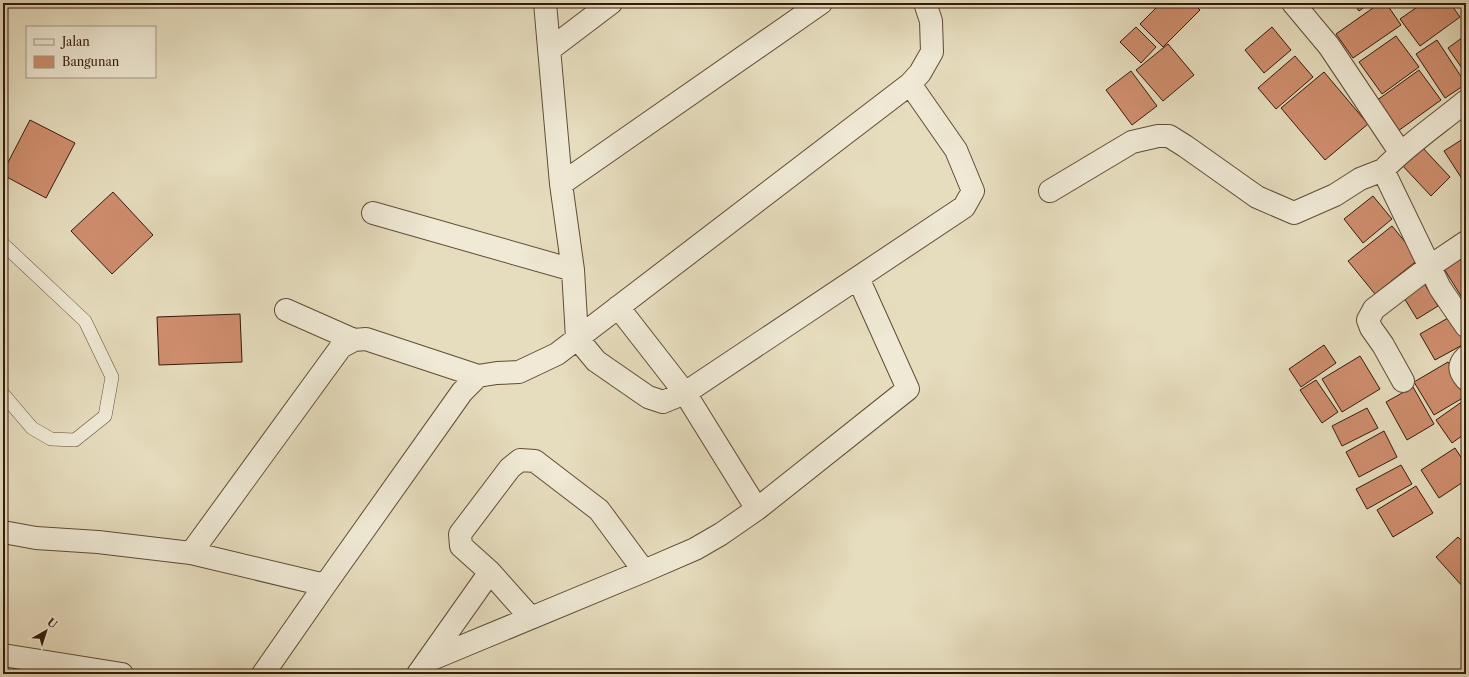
<svg xmlns="http://www.w3.org/2000/svg" width="1469" height="677" viewBox="0 0 1469 677" font-family="'Libre Caslon Text',serif">
<style>
.building{fill:#cf8e6e;stroke:#341b09}
.lines{fill:none;stroke-linecap:round;stroke-linejoin:round}
.service-casing{stroke:#604c36;stroke-width:14}
.minor-casing{stroke:#604c36;stroke-width:24}
.service{stroke:#efe9d5;stroke-width:13}
.minor{stroke:#efe9d5;stroke-width:22}
</style>
<rect width="100%" height="100%" fill="#e6ddbe"/>
<filter id="stains"><feTurbulence type="fractalNoise" baseFrequency=".005" numOctaves="4"/><feColorMatrix values="0 0 0 0 .2 0 0 0 0 .09 0 0 0 0 .02 0 0 0 .5 -.17"/></filter>
<radialGradient id="worn" r=".72"><stop offset=".6" stop-color="#630" stop-opacity="0"/><stop offset="1" stop-color="#630" stop-opacity=".3"/></radialGradient>
<!-- building -->
<path class="building" d="M 1161,3 L 1193,3 L 1200,10 L 1163,47 L 1140,24 Z
M 1353,3 L 1370,3 L 1359,11 Z
M 1380,3 L 1386,3 L 1401,25 L 1353,58 L 1336,34 Z
M 1423,3 L 1450,3 L 1460,17 L 1420,46 L 1400,19 Z
M 1136,27 L 1156,47 L 1141,63 L 1120,42 Z
M 1272,27 L 1291,50 L 1264,73 L 1245,50 Z
M 1466,35 L 1466,74 L 1448,48 Z
M 1396,36 L 1419,67 L 1382,94 L 1359,62 Z
M 1437,40 L 1466,84 L 1445,98 L 1416,54 Z
M 1168,44 L 1194,75 L 1163,101 L 1136,70 Z
M 1295,56 L 1313,77 L 1276,109 L 1258,88 Z
M 1419,70 L 1441,100 L 1398,131 L 1376,101 Z
M 1131,71 L 1157,106 L 1132,125 L 1106,90 Z
M 1324,72 L 1368,124 L 1325,160 L 1281,108 Z
M 30,120 L 75,143 L 46,198 L 3,175 L 3,172 Z
M 1466,137 L 1466,185 L 1444,151 Z
M 1421,146 L 1450,177 L 1431,196 L 1401,164 Z
M 113,192 L 153,235 L 112,274 L 71,231 Z
M 1373,196 L 1392,219 L 1363,243 L 1344,219 Z
M 1392,226 L 1419,259 L 1375,294 L 1348,261 Z
M 1466,249 L 1466,304 L 1441,264 Z
M 1422,280 L 1438,306 L 1417,319 L 1401,293 Z
M 240,314 L 242,362 L 159,365 L 157,317 Z
M 1455,314 L 1466,334 L 1466,343 L 1435,360 L 1420,334 Z
M 1324,345 L 1336,363 L 1301,387 L 1289,369 Z
M 1360,356 L 1380,389 L 1342,412 L 1322,379 Z
M 1448,362 L 1466,392 L 1466,396 L 1434,415 L 1414,382 Z
M 1316,380 L 1338,412 L 1322,423 L 1300,390 Z
M 1413,387 L 1434,424 L 1407,440 L 1386,402 Z
M 1466,399 L 1466,433 L 1452,443 L 1436,420 Z
M 1367,408 L 1378,428 L 1342,446 L 1332,426 Z
M 1384,431 L 1397,457 L 1359,477 L 1346,452 Z
M 1455,448 L 1466,465 L 1466,480 L 1439,498 L 1421,470 Z
M 1401,465 L 1412,484 L 1367,509 L 1356,489 Z
M 1416,486 L 1433,513 L 1393,537 L 1377,510 Z
M 1458,537 L 1466,545 L 1466,586 L 1464,588 L 1436,557 Z"/>
<g class="lines">
<!-- service casing -->
<g class="service-casing">
<path id="service" d="M 3,244 L 85,321 L 112,377 L 105,416 L 75,440 L 51,439 L 32,428 L 3,394"/>
</g>
<!-- minor casing -->
<g class="minor-casing">
<path id="minor" d="M 545,3 L 561,184 L 573,270 L 577,338 L 596,361 L 648,397 L 663,402 L 685,393 L 964,207 L 973,191 L 956,150 L 910,84
M 1293,3 L 1329,46 L 1400,152
M 549,50 L 611,3
M 1466,101 C 1438,124 1408,144 1383,170 L 1440,288 L 1466,326
M 561,184 L 821,3
M 1050,191 L 1132,142 L 1158,136 L 1169,136 L 1185,146 L 1257,197 L 1294,213 L 1335,195 L 1360,179 L 1383,170
M 373,213 L 573,270
M 286,310 L 354,340
M 1466,357 C 1458,365 1459,371 1466,379
M 1403,381 L 1383,345 L 1371,328 L 1368,320 L 1374,309 L 1429,267 L 1466,242
M 757,509 L 908,389 L 858,278
M 3,532 L 36,538 L 98,542 L 191,553 L 325,585
M 191,553 L 341,347 L 354,340 L 366,339 L 478,376
M 490,572 L 531,618
M 3,655 L 122,674
M 427,661 L 644,571 L 695,549 L 721,534 L 757,509 L 685,393 L 618,307
M 263,674 L 325,585 L 462,392 L 478,376 L 497,373 L 519,372 L 557,354 L 910,84 L 920,73 L 932,52 L 931,21 L 925,3
M 418,674 L 490,572 L 461,546 L 460,534 L 510,468 L 520,460 L 535,461 L 599,510 L 644,571"/>
</g>
<!-- service -->
<use href="#service" class="service"/>
<!-- minor -->
<use href="#minor" class="minor"/>
</g>
<!-- margin -->
<rect width="1469" height="677" fill="none" stroke="#e6ddbe" stroke-width="16"/>
<rect x="4" y="4" width="1461" height="669" fill="none" stroke="#341b09" stroke-width="2"/>
<rect x="8" y="8" width="1453" height="661" fill="none" stroke="#341b09"/>
<!-- legend -->
<rect x="26" y="26" width="130" height="52" fill="#efe9d5" stroke="#a49783"/>
<rect x="34" y="39" width="20" height="6" fill="#efe9d5" stroke="#a49783"/>
<text x="62" y="46" font-size="12" fill="#341b09">Jalan</text>
<rect x="34" y="56" width="20" height="12" fill="#cf8e6e" stroke="#a49783"/>
<text x="62" y="66" font-size="12" fill="#341b09">Bangunan</text>
<!-- north arrow -->
<g transform="translate(46 631) rotate(39)" stroke="#efe9d5" stroke-width="3" paint-order="stroke">
<path d="M0-3L7 15L0 10L-7 15Z" fill="#341b09"/>
<text y="-6" font-size="11" font-weight="bold" text-anchor="middle" fill="#341b09">U</text>
</g>
<rect width="100%" height="100%" filter="url(#stains)"/>
<rect width="100%" height="100%" fill="url(#worn)"/>
</svg>
